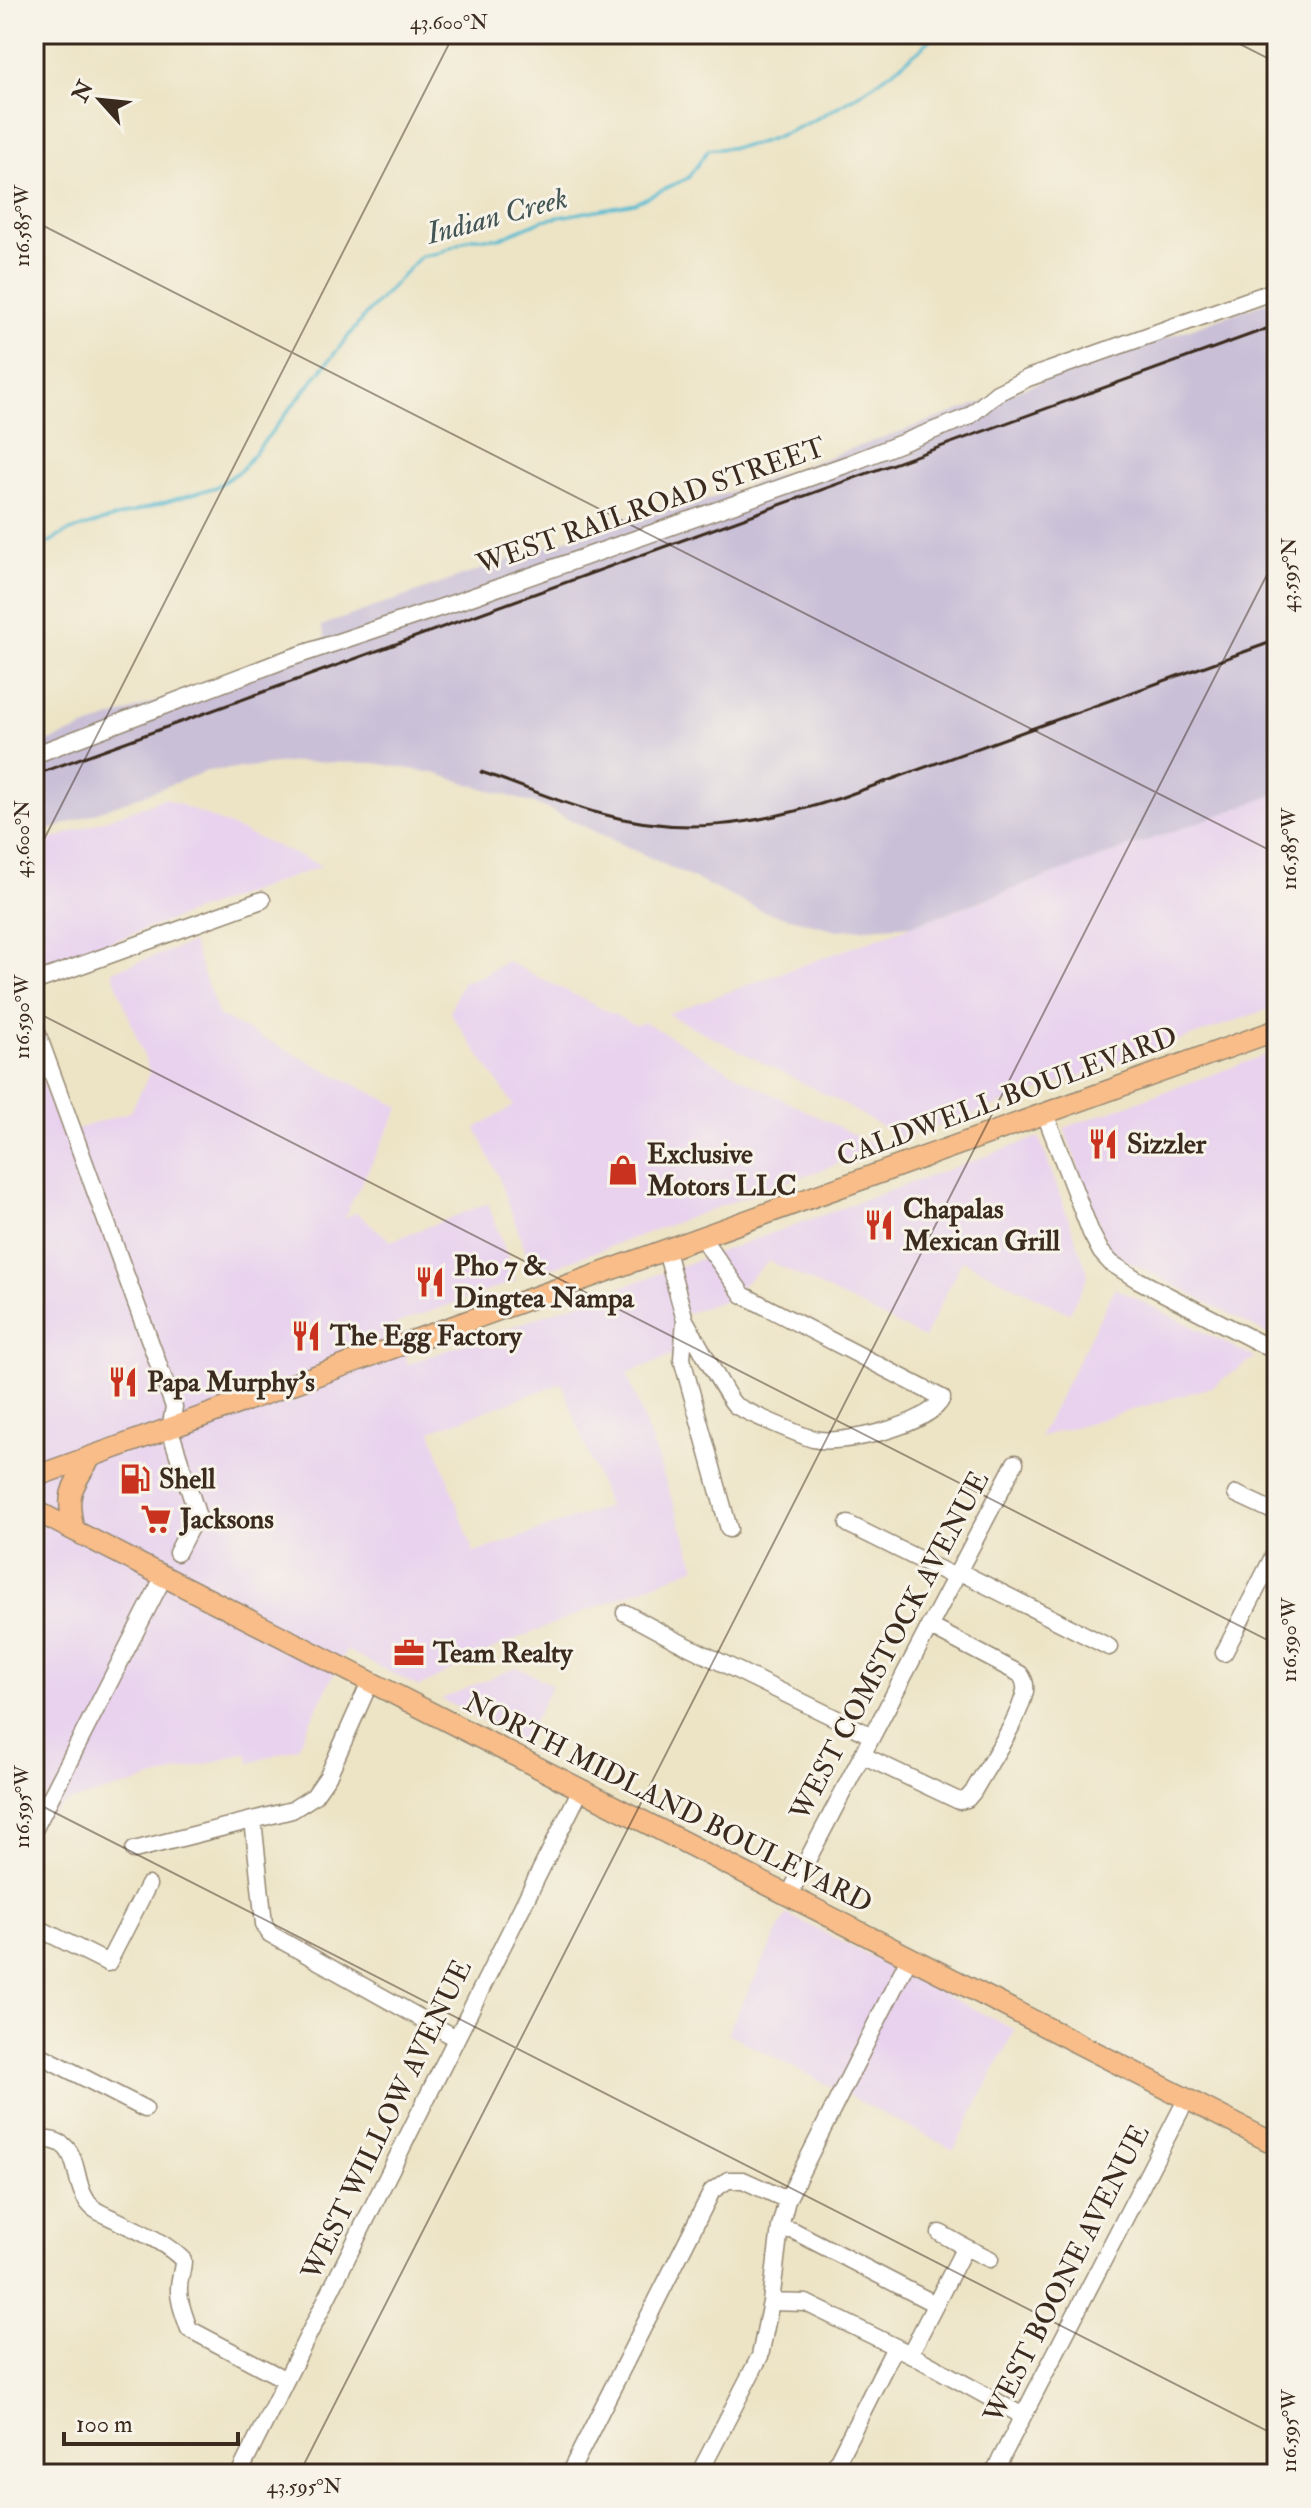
<svg xmlns="http://www.w3.org/2000/svg" width="1311" height="2508" viewBox="0 0 1311 2508" font-family="'IM FELL Double Pica',serif">
<style>
.built{fill:#e8d2ee;fill-rule:evenodd}
.industrial{fill:#c9bfd7}
.lines{fill:none;stroke-linecap:round;stroke-linejoin:round}
.stream{stroke:#53bad1;stroke-width:3}
.minor-casing{stroke:#948772;stroke-width:19}
.major-casing{stroke:#948772;stroke-width:23}
.minor{stroke:#fff;stroke-width:16}
.major{stroke:#f8bd89;stroke-width:20}
.rail{stroke:#3b2a1e;stroke-width:3}
.ticks{fill:none;stroke:#3b2a1e;stroke-width:2;stroke-opacity:0.45}
.labels{text-anchor:middle;dominant-baseline:central;stroke-width:6;stroke-linejoin:round;paint-order:stroke}
.street-label{font-size:28px;fill:#3b2a1e;stroke:#f7f3e8}
.poi-label{font-size:28px;font-weight:bold;fill:#3b2a1e;stroke:#f7f3e8;text-anchor:start}
.water-label{font-size:30px;font-style:italic;fill:#425554;stroke:#f7f3e8}
.neatline{fill:none;stroke:#3b2a1e;stroke-width:3}
.ticks-label{font-size:20px;text-anchor:middle;fill:#3b2a1e}
</style>
<rect width="100%" height="100%" fill="#f7f3e8"/>
<filter id="ink" filterUnits="userSpaceOnUse"><feTurbulence type="fractalNoise" baseFrequency=".0125" numOctaves="2"/><feDisplacementMap in="SourceGraphic" scale="16" xChannelSelector="R" yChannelSelector="G"/><feConvolveMatrix kernelMatrix="1 2 1 2 8 2 1 2 1" color-interpolation-filters="sRGB"/></filter>
<filter id="wash" filterUnits="userSpaceOnUse"><feTurbulence type="fractalNoise" baseFrequency=".006" numOctaves="4" result="noise"/><feDisplacementMap in="SourceGraphic" scale="32" xChannelSelector="R" yChannelSelector="G"/><feGaussianBlur stdDeviation="1.8" result="paint"/><feColorMatrix in="noise" values="0 0 0 0 0 0 0 0 0 0 0 0 0 0 0 0 0 1.4 0 .05"/><feComposite in="paint" operator="in"/></filter>
<g filter="url(#wash)">
<rect width="100%" height="100%" fill="#ede4c6"/>
<!-- built -->
<path class="built" d="M 1277,794 L 1277,1006 L 903,1139 L 836,1100 L 667,1014 Z
M 165,798 L 322,866 L 34,969 L 34,846 Z
M 192,943 L 219,1016 L 400,1107 L 343,1219 L 356,1212 L 391,1241 L 488,1203 L 516,1281 L 395,1324 L 408,1364 L 1039,1137 L 1088,1273 L 1087,1278 L 1069,1313 L 962,1260 L 924,1338 L 769,1261 L 726,1300 L 673,1318 L 684,1351 L 627,1373 L 696,1567 L 504,1644 L 419,1687 L 346,1650 L 297,1748 L 250,1763 L 247,1753 L 65,1803 L 34,1826 L 34,1058 L 62,1134 L 130,1112 L 150,1073 L 112,971 ZM 562,1383 L 608,1507 L 474,1553 L 431,1431 Z
M 506,961 L 635,1025 L 645,1022 L 754,1085 L 881,1148 L 534,1274 L 499,1178 L 476,1128 L 514,1106 L 450,1012 L 462,982 L 483,975 Z
M 1277,1051 L 1277,1339 L 1109,1251 L 1064,1128 Z
M 1115,1288 L 1255,1358 L 1211,1387 L 1039,1437 Z
M 517,1667 L 552,1685 L 523,1742 L 441,1699 Z
M 787,1914 L 1015,2030 L 954,2150 L 727,2033 Z"/>
<!-- industrial -->
<path class="industrial" d="M 1277,298 L 1277,794 L 913,925 L 837,930 L 762,911 L 541,806 L 434,773 L 375,763 L 297,762 L 207,771 L 34,836 L 34,747 L 325,638 L 321,626 L 666,504 L 687,507 Z"/>
<g class="lines">
<!-- stream -->
<path class="stream" d="M 34,551 L 67,532 L 216,487 L 241,470 L 367,313 L 421,256 L 439,253 L 471,238 L 500,238 L 543,220 L 635,203 L 688,178 L 708,150 C 724,148 742,148 758,143 C 819,124 890,78 937,34"/>
</g>
</g>
<g filter="url(#ink)">
<g class="lines">
<!-- minor casing -->
<g class="minor-casing">
<path id="minor" d="M 34,755 L 287,659 L 457,602 L 848,464 L 968,417 L 997,393 L 1028,378 L 1277,290
M 34,982 L 262,900
M 34,1024 L 174,1407 L 170,1430 L 197,1514 L 177,1553
M 1045,1114 L 1091,1233 L 1101,1252 L 1111,1263 L 1138,1280 L 1277,1352
M 666,1251 L 685,1320 L 682,1359 L 729,1529
M 685,1320 C 692,1332 729,1401 735,1405 C 746,1412 800,1435 813,1439 C 841,1446 931,1425 942,1398 L 743,1295 L 702,1238
M 1236,1494 L 1277,1513
M 848,1524 L 955,1577
M 958,1571 L 1109,1647
M 625,1613 L 675,1640 L 872,1736
M 1224,1653 L 1277,1549
M 862,1755 L 959,1801 L 967,1799 L 973,1792 C 989,1763 1018,1723 1025,1691 C 1026,1684 1024,1679 1020,1674 L 929,1626
M 253,1820 L 264,1924 L 270,1934 L 456,2038
M 34,1830 L 164,1576
M 134,1850 L 292,1810 L 314,1796 L 328,1776 L 370,1682
M 789,1895 L 1015,1463
M 34,1926 L 108,1963 L 148,1885
M 34,2052 L 145,2109
M 34,2140 C 88,2134 67,2183 92,2207 C 97,2212 107,2216 114,2219 C 138,2231 164,2241 183,2260 C 183,2271 179,2278 179,2288 C 178,2301 185,2317 189,2329 L 286,2380
M 780,2227 L 794,2231 L 935,2304
M 940,2233 L 965,2247
M 771,2302 L 806,2303 L 910,2354 L 1023,2416
M 910,2354 L 965,2247 L 990,2259
M 239,2474 L 581,1789
M 569,2474 L 712,2191 L 728,2180 L 743,2180 L 787,2200
M 699,2474 L 760,2356 L 771,2302 L 780,2227 L 787,2200 L 909,1958
M 831,2474 L 895,2347
M 993,2474 L 1187,2098"/>
</g>
<!-- major casing -->
<g class="major-casing">
<path id="major" d="M 34,1477 L 1277,1030
M 34,1510 L 1277,2145
M 74,1530 C 65,1494 72,1487 91,1457"/>
</g>
<!-- minor -->
<use href="#minor" class="minor"/>
<!-- major -->
<use href="#major" class="major"/>
<!-- rail -->
<path class="rail" d="M 481,772 C 520,785 558,802 598,813 C 683,837 757,825 840,798 L 1277,640
M 34,775 L 1277,325"/>
</g>
</g>
<!-- ticks -->
<path class="ticks" d="M 1220,34 L 1277,63M 34,221 L 1277,854M 34,859 L 454,34M 34,1011 L 1277,1645M 34,1802 L 1277,2436M 299,2474 L 1277,555"/>
<!-- icons -->
<defs>
<g id="restaurant-bare" transform="scale(2.4)"><path d="M-5-6h1v4h1v-4h1v4h1v-4h1v5L-1.5 .5V6h-2V.5L-5-1ZM5-6V6H3V1.5H1.5Q1.5-4 5-6Z" fill="#c8321e" stroke="#f7f3e8" stroke-width="2.5" paint-order="stroke"/></g>
<g id="shop-bare" transform="scale(2.4)"><path d="M-5-2.5h2.3a2.7 3.5 0 0 1 5.4 0H5L5.5 6h-11ZM-1.5-2.5h3a1.5 2.3 0 0 0-3 0Z" fill="#c8321e" stroke="#f7f3e8" stroke-width="2.5" paint-order="stroke"/></g>
<g id="fuel-bare" transform="scale(2.4)"><path d="M-5.5-6h7V0h2V4h1.3V-2.5L3-4.5l.8-.8L6-3V5H2.5V1h-1V6h-7ZM-4.2-4.7v3.2H.2V-4.7Z" fill="#c8321e" stroke="#f7f3e8" stroke-width="2.5" paint-order="stroke"/></g>
<g id="supermarket-bare" transform="scale(2.4)"><path d="M-6-5.5h2.5l.6 2H6L4.5 2H-2.5L-4.4-4H-6ZM-1.5 3.2a1.3 1.3 0 1 0 .1 0ZM3 3.2a1.3 1.3 0 1 0 .1 0Z" fill="#c8321e" stroke="#f7f3e8" stroke-width="2.5" paint-order="stroke"/></g>
<g id="office-bare" transform="scale(2.4)"><path d="M-6-3h4V-5.5h4V-3h4V5H-6ZM-1-4.5V-3h2v-1.5ZM-6 0V1H6V0Z" fill="#c8321e" stroke="#f7f3e8" stroke-width="2.5" paint-order="stroke"/></g>
</defs>
<g fill-rule="evenodd">
<use href="#restaurant-bare" x="1103" y="1144"/>
<use href="#shop-bare" x="623" y="1170"/>
<use href="#restaurant-bare" x="879" y="1225"/>
<use href="#restaurant-bare" x="430" y="1282"/>
<use href="#restaurant-bare" x="306" y="1336"/>
<use href="#restaurant-bare" x="123" y="1382"/>
<use href="#fuel-bare" x="135" y="1479"/>
<use href="#supermarket-bare" x="156" y="1519"/>
<use href="#office-bare" x="409" y="1653"/>
</g>
<g class="labels">
<!-- street labels -->
<g class="street-label">
<text transform="translate(651 506) rotate(-19)">WEST RAILROAD STREET</text>
<text transform="translate(1007 1097) rotate(-20)">CALDWELL BOULEVARD</text>
<text transform="translate(890 1646) rotate(-62)">WEST COMSTOCK AVENUE</text>
<text transform="translate(668 1803) rotate(27)">NORTH MIDLAND BOULEVARD</text>
<text transform="translate(387 2120) rotate(-64)">WEST WILLOW AVENUE</text>
<text transform="translate(1067 2274) rotate(-63)">WEST BOONE AVENUE</text>
</g>
<!-- poi labels -->
<g class="poi-label">
<text x="1127" y="1144">Sizzler</text>
<text x="647" y="1154">Exclusive<tspan x="647" dy="32">Motors LLC</tspan></text>
<text x="903" y="1209">Chapalas<tspan x="903" dy="32">Mexican Grill</tspan></text>
<text x="454" y="1266">Pho 7 &amp;<tspan x="454" dy="32">Dingtea Nampa</tspan></text>
<text x="330" y="1336">The Egg Factory</text>
<text x="147" y="1382">Papa Murphy's</text>
<text x="159" y="1479">Shell</text>
<text x="180" y="1519">Jacksons</text>
<text x="433" y="1653">Team Realty</text>
</g>
<!-- water labels -->
<g class="water-label">
<text transform="translate(497 216) rotate(-15)">Indian Creek</text>
</g>
</g>
<!-- margin -->
<rect width="1311" height="2508" fill="none" stroke="#f7f3e8" stroke-width="88"/>
<!-- north arrow -->
<g transform="translate(100 100) rotate(297)" stroke="#f7f3e8" stroke-width="6" paint-order="stroke">
<path d="M0-6L14 30L0 20L-14 30Z" fill="#3b2a1e"/>
<text y="-12" font-size="22" font-weight="bold" text-anchor="middle" fill="#3b2a1e">N</text>
</g>
<!-- scale -->
<path d="M64 2432v12h174v-12" fill="none" stroke="#3b2a1e" stroke-width="4"/>
<text x="76" y="2432" font-size="24" fill="#3b2a1e" stroke="#f7f3e8" stroke-width="6" paint-order="stroke">100 m</text>
<rect x="44" y="44" width="1223" height="2420" class="neatline"/>
<g class="ticks-label">
<text x="449" y="29">43.600°N</text>
<text transform="translate(22 226) rotate(-90)" y="7">116.585°W</text>
<text transform="translate(1289 575) rotate(-90)" y="7">43.595°N</text>
<text transform="translate(22 839) rotate(-90)" y="7">43.600°N</text>
<text transform="translate(1289 849) rotate(-90)" y="7">116.585°W</text>
<text transform="translate(22 1017) rotate(-90)" y="7">116.590°W</text>
<text transform="translate(1289 1640) rotate(-90)" y="7">116.590°W</text>
<text transform="translate(22 1807) rotate(-90)" y="7">116.595°W</text>
<text transform="translate(1289 2431) rotate(-90)" y="7">116.595°W</text>
<text x="304" y="2493">43.595°N</text>
</g>
</svg>
